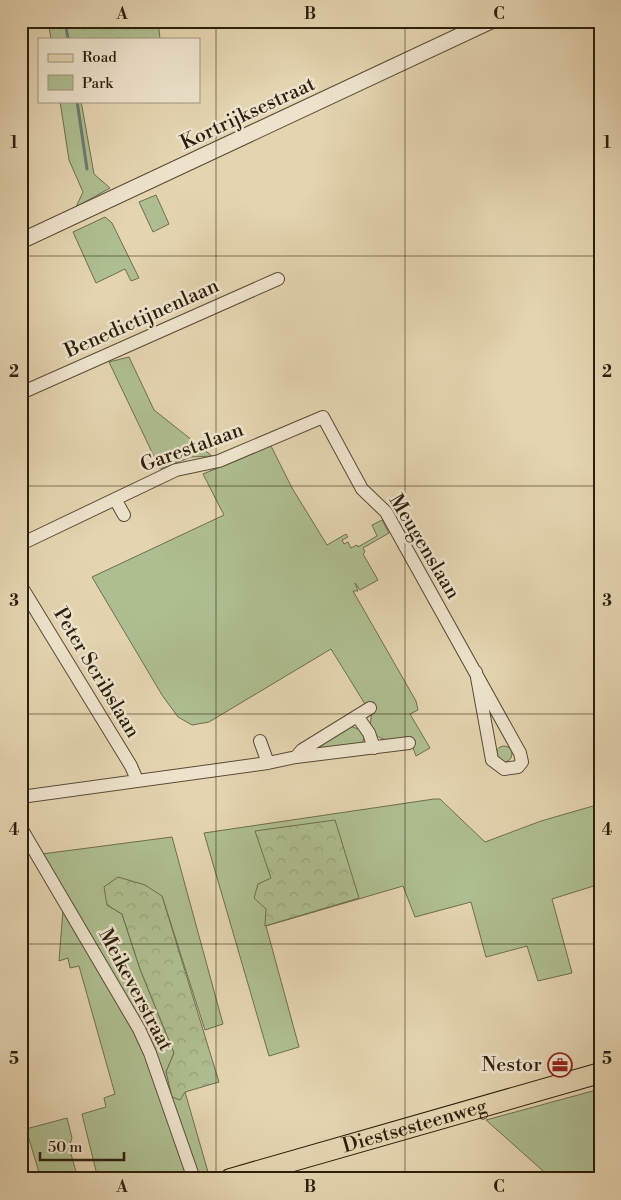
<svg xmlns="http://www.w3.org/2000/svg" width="621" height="1200" viewBox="0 0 621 1200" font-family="'Libre Bodoni',serif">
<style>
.green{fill:#aebe90;stroke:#6e6e4e}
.forest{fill:url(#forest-crowns);stroke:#6e6e4e}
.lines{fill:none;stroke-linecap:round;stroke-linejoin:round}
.stream{stroke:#6d7a71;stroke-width:3}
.minor-casing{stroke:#5b4c35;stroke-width:14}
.tertiary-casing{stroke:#5b4c35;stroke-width:17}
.primary-casing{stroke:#2d1f0c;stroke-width:22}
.minor{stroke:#ede3cc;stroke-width:12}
.tertiary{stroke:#ede3cc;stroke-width:15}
.primary{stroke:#e4d4b0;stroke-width:20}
.grid{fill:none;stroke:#2d1f0c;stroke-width:1;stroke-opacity:0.55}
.labels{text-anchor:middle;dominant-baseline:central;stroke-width:5;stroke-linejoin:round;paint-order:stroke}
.street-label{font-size:20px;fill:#2d1f0c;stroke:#ede3cc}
.poi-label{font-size:20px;fill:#2d1f0c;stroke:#ede3cc;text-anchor:end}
.neatline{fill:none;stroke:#2d1f0c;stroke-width:2}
.grid-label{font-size:16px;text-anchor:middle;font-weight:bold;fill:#2d1f0c}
</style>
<defs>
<pattern id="forest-crowns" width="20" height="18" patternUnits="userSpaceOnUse" patternTransform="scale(1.25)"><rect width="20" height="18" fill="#aebe90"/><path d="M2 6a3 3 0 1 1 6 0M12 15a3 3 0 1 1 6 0" fill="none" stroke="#96a37b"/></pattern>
</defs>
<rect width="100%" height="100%" fill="#e4d4b0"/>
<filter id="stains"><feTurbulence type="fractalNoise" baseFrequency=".004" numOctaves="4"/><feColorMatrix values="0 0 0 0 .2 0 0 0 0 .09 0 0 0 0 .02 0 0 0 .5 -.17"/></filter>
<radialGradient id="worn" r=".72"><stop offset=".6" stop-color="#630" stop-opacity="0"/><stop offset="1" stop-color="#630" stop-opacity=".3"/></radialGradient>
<!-- green -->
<path class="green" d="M 60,101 L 81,101 L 94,174 L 110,188 L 76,207 L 83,192 L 69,160 Z
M 156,195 L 169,224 L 153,232 L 139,202 Z
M 105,217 L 112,223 L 139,278 L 131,281 L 125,269 L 96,283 L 73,232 Z
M 129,357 L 154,410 L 212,456 L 191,457 L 160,469 L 109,362 Z
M 271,446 L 292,488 L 327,545 L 346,534 L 348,537 L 342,540 L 344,544 L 348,542 L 351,548 L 357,545 L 358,547 L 377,536 L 372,525 L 382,520 L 389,533 L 363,548 L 365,552 L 363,554 L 378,580 L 360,590 L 355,583 L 358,591 L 353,591 L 416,701 L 418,710 L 410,714 L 430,748 L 416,756 L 409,737 C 391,739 382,745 370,728 L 372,709 L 365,704 L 331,649 L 209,722 L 192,725 L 178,717 L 162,695 L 92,577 L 224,515 L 203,474 Z
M 350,726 L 361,730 L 364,737 L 362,745 L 310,749 Z
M496 754a8 8 0 1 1 16 0a8 8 0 1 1-16 0Z
M 434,799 L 440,799 L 485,842 L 541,821 L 600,804 L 600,884 L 552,899 L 572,973 L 538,981 L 527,946 L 486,957 L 471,902 L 415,917 L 403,886 L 266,926 L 299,1047 L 269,1056 L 204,833 Z
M 172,837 L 223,1024 L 205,1030 L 162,896 L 107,905 L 122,914 L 140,969 L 174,1053 L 166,1072 L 185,1092 L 208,1172 L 180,1179 L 98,1179 L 82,1114 L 106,1107 L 104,1098 L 115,1094 L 79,966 L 70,968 L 68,958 L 59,961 L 63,910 L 42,854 Z
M 600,1089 L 600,1179 L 552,1179 L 486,1120 Z
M 67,1118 L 72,1138 L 69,1147 L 78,1179 L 41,1179 L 26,1129 Z"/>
<!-- forest -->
<path class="forest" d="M 48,21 L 158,21 L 160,39 L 51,39 Z
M 335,820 L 359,898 L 265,926 L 266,909 L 254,898 L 258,884 L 271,878 L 255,831 Z
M 118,877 L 145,885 L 162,896 L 219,1082 L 185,1092 L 180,1100 L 172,1097 L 166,1072 L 174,1053 L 140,969 L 122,914 L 107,905 L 104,887 Z"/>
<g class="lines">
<!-- stream -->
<path class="stream" d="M 65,21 L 68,39
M 77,101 L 87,169"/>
<!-- minor casing -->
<g class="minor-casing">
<path id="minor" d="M 21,393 L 278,279
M 115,499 L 124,515
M 21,544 L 176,470 L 219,461 L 323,417 L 362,489 L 386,512 L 520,753 L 522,762 L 518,767 L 504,769 L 492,760 L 476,672
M 21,586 L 131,766 L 137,780
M 370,708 L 302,750 L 296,757 L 409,743
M 357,716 L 369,733 L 374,748
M 260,741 L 268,763
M 21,797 L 268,763 L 296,757
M 21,828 L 139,1029 L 150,1053 L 194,1179"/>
</g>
<!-- tertiary casing -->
<g class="tertiary-casing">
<path id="tertiary" d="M 21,241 L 491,21"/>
</g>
<!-- primary casing -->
<g class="primary-casing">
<g id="primary">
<path id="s1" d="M 230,1179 L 600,1073"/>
</g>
</g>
<!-- minor -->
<use href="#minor" class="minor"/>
<!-- tertiary -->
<use href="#tertiary" class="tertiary"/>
<!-- primary -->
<use href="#primary" class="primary"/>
</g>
<!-- grid -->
<path class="grid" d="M 216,21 L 216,1179M 405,21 L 405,1179M 21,256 L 600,256M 21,486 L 600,486M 21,714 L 600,714M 21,944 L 600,944"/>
<!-- icons -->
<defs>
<g id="office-ring" transform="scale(1.25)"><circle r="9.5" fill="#ede3cc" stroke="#8f2418" stroke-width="1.5"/><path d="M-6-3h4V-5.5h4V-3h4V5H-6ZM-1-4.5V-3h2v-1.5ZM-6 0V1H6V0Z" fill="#8f2418"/></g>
</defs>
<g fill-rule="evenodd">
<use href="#office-ring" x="560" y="1065"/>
</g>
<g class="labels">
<!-- street labels -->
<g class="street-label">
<text transform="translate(248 114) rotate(-25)">Kortrijksestraat</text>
<text transform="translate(142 319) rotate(-24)">Benedictijnenlaan</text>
<text transform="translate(192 448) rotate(-20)">Garestalaan</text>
<text transform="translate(424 547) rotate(59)">Meugenslaan</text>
<text transform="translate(96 673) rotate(59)">Peter Scribslaan</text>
<text transform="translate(135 990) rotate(62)">Meikeverstraat</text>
<text stroke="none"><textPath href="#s1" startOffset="192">Diestsesteenweg</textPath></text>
</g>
<!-- poi labels -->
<g class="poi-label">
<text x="542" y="1065">Nestor</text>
</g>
</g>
<!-- margin -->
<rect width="621" height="1200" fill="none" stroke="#e4d4b0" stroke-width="55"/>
<!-- legend -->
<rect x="38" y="38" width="162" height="65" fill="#ede3cc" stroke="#a0957f"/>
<rect x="48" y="54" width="25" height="8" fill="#e4d4b0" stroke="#a0957f"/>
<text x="82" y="62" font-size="15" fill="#2d1f0c">Road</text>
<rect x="48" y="75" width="25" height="15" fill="#aebe90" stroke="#a0957f"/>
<text x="82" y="88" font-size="15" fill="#2d1f0c">Park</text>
<!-- scale -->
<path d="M40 1152v8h84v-8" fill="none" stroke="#2d1f0c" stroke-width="2.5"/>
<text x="48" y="1152" font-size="15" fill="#2d1f0c" stroke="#ede3cc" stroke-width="4" paint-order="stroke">50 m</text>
<rect x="28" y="28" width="566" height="1144" class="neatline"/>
<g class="grid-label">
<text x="122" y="19">A</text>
<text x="310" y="19">B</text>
<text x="499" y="19">C</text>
<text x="14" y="148">1</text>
<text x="607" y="148">1</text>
<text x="14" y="377">2</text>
<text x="607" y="377">2</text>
<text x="14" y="606">3</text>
<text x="607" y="606">3</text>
<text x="14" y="835">4</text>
<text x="607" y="835">4</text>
<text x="14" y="1064">5</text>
<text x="607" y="1064">5</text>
<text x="122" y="1192">A</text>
<text x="310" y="1192">B</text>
<text x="499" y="1192">C</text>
</g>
<rect width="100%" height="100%" filter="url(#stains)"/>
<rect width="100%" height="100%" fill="url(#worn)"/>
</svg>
